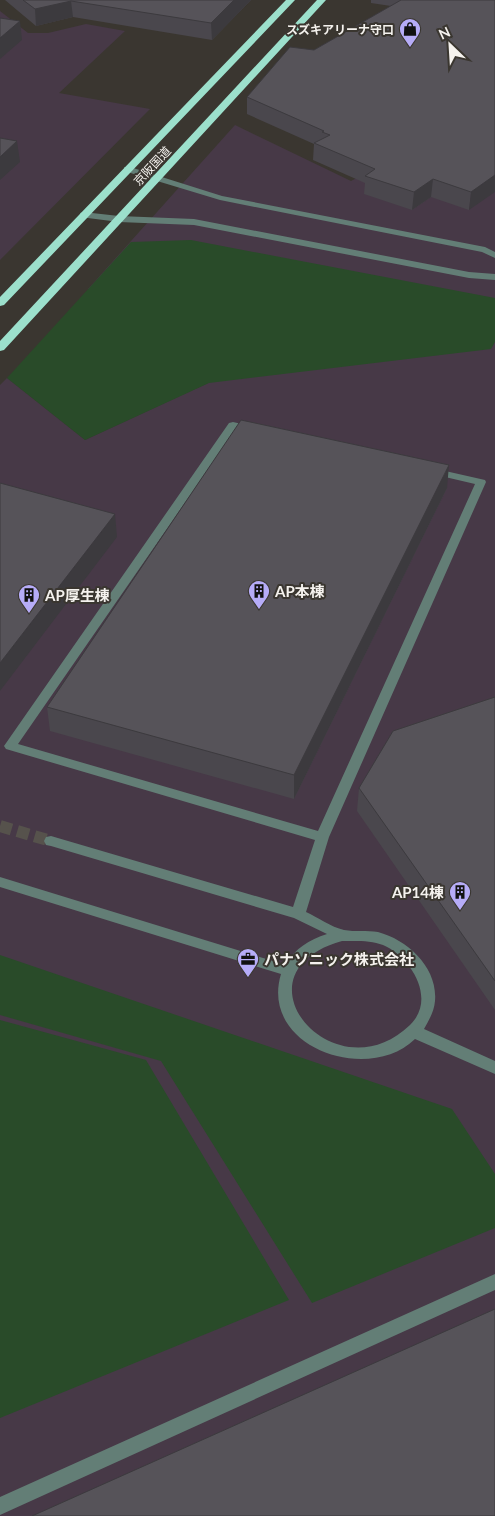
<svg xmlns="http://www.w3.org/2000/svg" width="495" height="1516" viewBox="0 0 495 1516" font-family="Lato,'Noto Sans JP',sans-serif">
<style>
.commercial{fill:#473947}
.green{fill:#294b29}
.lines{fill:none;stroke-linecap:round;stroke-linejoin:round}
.minor-tunnel{stroke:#56524c;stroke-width:12;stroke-dasharray:12 6;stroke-linecap:butt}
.minor{fill:#637e76;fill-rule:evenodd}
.highway{fill:#9ce0cc;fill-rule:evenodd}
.wall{fill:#4a474d}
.shaded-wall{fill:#3c3a3e}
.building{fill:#565359;stroke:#3c3a3e}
.labels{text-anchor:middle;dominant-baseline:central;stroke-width:4;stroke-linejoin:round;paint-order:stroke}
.far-poi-label{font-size:12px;font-weight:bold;fill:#f5f2ee;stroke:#3a3630;text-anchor:end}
.far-street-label{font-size:12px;fill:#f5f2ee;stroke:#3a3630}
.poi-label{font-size:15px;font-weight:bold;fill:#f5f2ee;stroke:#3a3630;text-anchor:start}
</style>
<rect width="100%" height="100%" fill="#3a3630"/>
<!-- commercial -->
<path class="commercial" d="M 0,11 L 28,33 L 48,33 L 86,24 L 125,31 L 59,93 L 150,109 L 0,260 Z
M 495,105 L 495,1516 L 0,1516 L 0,385 L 7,378 L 85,440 L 208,383 L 88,289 L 235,125 L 351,181 Z"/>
<!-- green -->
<path class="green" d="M 191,240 L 495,298 L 495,342 L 491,349 L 209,383 L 85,440 L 7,378 L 131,242 Z
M 0,955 L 452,1109 L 495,1174 L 495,1228 L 312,1303 L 161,1061 L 0,1015 Z
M 0,1020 L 146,1060 L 289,1300 L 0,1418 Z"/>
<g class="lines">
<!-- minor-tunnel -->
<path class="minor-tunnel" d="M 0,826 L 51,841"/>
<!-- minor -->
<path class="minor" d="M 124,167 L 130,167 L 222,196 L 485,247 L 495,252 L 495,258 L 482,252 L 220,200 L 124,171 Z
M 83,212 L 119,216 L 194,219 L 469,272 L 495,274 L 495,280 L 469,278 L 194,225 L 119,222 L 80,217 L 80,213 Z
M 233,422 L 255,427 L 256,429 L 251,432 L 236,429 L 18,744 L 318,831 L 475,484 L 428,473 L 427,471 L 432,468 L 485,480 L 486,482 L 329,837 L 306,912 C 317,917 331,927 344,930 C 355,932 367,930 378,932 C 408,940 438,968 435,1001 C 434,1012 429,1020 424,1029 L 495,1061 L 495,1074 L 415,1039 C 368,1085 259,1047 281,974 L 0,887 L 0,877 L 286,965 C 295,948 309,940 327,934 L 294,918 L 51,846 L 46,845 L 44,841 L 46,837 L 51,836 L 293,907 L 315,840 L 6,749 L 4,746 L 229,423 ZM 342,941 C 355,941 371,940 383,945 C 411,957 437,999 410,1025 C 334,1098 228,973 342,941 Z
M 495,1274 L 495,1290 L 0,1515 L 0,1497 Z"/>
<!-- highway -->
<path class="highway" d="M 286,0 L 295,0 L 4,305 L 0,306 L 0,297 Z
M 317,0 L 326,0 L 4,350 L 0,351 L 0,341 Z"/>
</g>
<!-- wall -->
<path class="wall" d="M 5,0 L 251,0 L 212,40 L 73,17 L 36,26 Z
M 371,0 L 495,0 L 469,210 L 431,197 L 412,210 L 364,194 L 365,183 L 313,160 L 314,144 L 247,114 L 247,97 L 314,50 L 391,6 L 371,3 Z
M 447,488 L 294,799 L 50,731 L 47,707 Z
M 495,697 L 495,1010 L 357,811 L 359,788 Z"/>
<!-- shaded-wall -->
<path class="shaded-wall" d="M 234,0 L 251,0 L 212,40 L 211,23 Z
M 71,1 L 73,17 L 36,26 L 35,9 Z
M 20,21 L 22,40 L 0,59 L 0,38 Z
M 17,141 L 20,162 L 0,180 L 0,157 Z
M 495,175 L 495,192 L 469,210 L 471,192 Z
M 433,179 L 431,197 L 412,210 L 414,192 Z
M 449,465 L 447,488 L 294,799 L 294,775 Z
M 115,514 L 117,537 L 0,691 L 0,663 Z"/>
<!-- building -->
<path class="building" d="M 23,0 L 234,0 L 211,23 L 71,1 L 35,9 Z
M 401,0 L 495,0 L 495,175 L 471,192 L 433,179 L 414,192 L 365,176 L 375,169 L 314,143 L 330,135 L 322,132 L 324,131 L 247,97 L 290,47 L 314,50 Z
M 0,18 L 20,21 L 0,38 Z
M 0,138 L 17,141 L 0,157 Z
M 241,420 L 449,465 L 294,775 L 47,707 Z
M 0,483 L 115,514 L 0,663 Z
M 495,697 L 495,981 L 359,788 L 393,731 Z
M 495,1309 L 495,1516 L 32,1516 Z"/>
<!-- icons -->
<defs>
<g id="shop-pin" transform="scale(1.125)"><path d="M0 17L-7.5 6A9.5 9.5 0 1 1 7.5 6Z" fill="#b6acf8" stroke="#3a3630"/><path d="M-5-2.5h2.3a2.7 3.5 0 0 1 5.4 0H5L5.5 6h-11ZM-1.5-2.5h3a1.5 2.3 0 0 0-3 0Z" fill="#111"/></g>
<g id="building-pin" transform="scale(1.125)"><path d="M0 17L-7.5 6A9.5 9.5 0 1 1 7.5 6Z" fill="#b6acf8" stroke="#3a3630"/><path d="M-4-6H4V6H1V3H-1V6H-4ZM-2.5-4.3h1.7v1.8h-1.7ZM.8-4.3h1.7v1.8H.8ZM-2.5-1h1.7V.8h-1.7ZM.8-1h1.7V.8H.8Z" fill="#111"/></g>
<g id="office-pin" transform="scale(1.125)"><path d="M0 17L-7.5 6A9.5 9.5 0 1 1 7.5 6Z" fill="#b6acf8" stroke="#3a3630"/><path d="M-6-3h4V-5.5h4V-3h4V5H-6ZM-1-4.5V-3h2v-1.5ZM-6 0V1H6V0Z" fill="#111"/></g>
</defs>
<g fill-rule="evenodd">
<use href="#shop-pin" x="410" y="29"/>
<use href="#building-pin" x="259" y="591"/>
<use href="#building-pin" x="29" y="595"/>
<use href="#building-pin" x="460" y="892"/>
<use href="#office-pin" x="248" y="959"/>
</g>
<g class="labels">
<!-- far-poi labels -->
<g class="far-poi-label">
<text x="394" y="29">スズキアリーナ守口</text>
</g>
<!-- far-street labels -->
<g class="far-street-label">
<text transform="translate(152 166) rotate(-47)">京阪国道</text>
</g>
<!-- poi labels -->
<g class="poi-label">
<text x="275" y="591">AP本棟</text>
<text x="45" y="595">AP厚生棟</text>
<text x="444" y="892" text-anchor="end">AP14棟</text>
<text x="264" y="959">パナソニック株式会社</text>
</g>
</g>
<!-- north arrow -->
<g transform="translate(450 45) rotate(335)" stroke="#3a3630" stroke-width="4" paint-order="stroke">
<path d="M0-4L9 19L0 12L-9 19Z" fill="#f5f2ee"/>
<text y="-8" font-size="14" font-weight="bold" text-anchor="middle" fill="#f5f2ee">N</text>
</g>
</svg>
